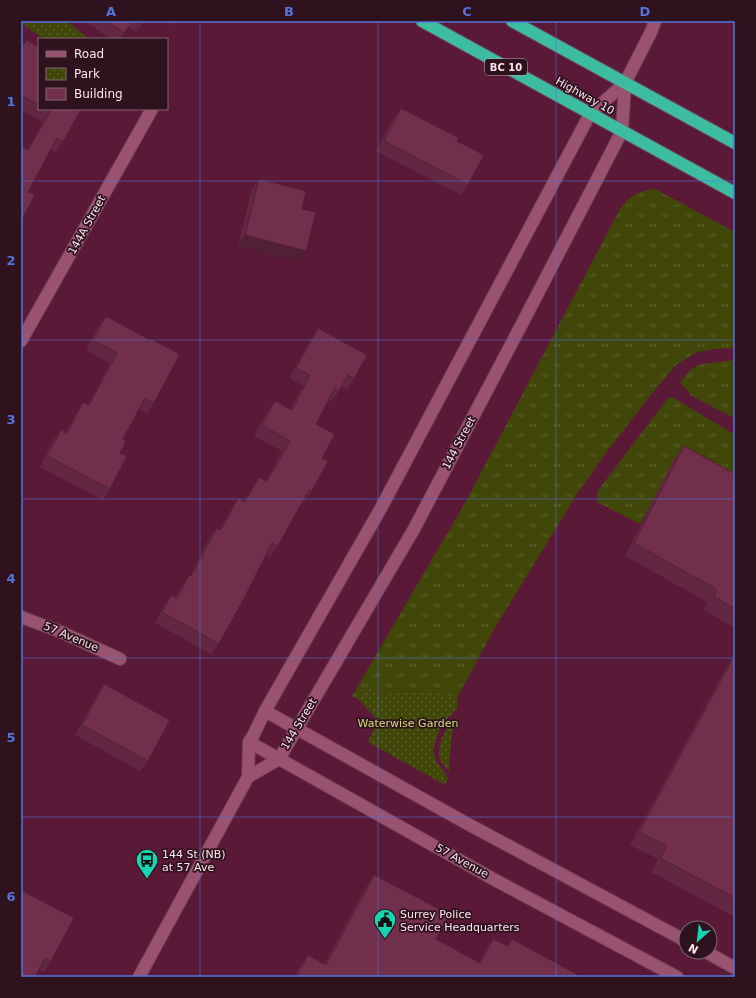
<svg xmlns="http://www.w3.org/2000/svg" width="756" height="998" viewBox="0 0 756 998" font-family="'DejaVu Sans',sans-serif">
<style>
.grass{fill:url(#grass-tufts)}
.park{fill:url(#park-dots)}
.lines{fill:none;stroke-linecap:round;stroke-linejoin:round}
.street-casing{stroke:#6e3c55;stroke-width:14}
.secondary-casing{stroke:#6e3c55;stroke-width:14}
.highway-casing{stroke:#6e3c55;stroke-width:14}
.street{stroke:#99536f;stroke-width:12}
.secondary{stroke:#99536f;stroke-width:12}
.highway{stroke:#3cbca0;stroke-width:12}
.wall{fill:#622841}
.shaded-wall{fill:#502135}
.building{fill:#722f4c;stroke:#502135}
.grid{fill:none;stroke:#5574de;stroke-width:1;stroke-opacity:0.55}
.labels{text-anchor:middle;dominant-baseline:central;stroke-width:3.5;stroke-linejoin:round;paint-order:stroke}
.shield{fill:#2e121e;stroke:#c0a6b0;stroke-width:1}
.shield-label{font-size:10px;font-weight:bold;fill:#fee5ee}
.street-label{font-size:11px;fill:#fee5ee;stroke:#2e121e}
.park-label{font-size:11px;fill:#d2df75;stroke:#2e121e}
.poi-label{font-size:11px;fill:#fee5ee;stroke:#2e121e;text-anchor:start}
.neatline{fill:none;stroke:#5574de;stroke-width:1.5}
.grid-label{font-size:13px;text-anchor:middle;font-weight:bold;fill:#5574de}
</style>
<defs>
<pattern id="grass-tufts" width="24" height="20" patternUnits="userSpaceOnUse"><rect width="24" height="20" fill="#414709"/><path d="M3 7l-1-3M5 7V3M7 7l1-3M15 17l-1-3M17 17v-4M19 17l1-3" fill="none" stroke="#5e612d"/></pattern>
<pattern id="park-dots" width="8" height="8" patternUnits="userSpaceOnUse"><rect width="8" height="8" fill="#414709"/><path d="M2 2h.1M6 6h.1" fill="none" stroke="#5e612d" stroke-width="1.8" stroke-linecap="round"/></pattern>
</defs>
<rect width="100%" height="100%" fill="#5a1937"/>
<!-- grass -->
<path class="grass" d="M 655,189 L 735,232 L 735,348 L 713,349 L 695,353 L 676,365 L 653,392 L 605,454 L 577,494 L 493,631 L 457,698 L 438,693 L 409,691 L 380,694 L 365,686 L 358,699 L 352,696 L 465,503 L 620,209 C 630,195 639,191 655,189 Z
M 735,360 L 735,418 L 732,417 L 690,395 L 689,392 L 680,383 L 691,369 L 702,364 Z
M 672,397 L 732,433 L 735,433 L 735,492 L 675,459 L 640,524 L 597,502 L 597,494 L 599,489 L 668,398 Z"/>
<!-- park -->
<path class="park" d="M 21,21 L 66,21 L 89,39 L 44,39 L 21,23 Z
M 365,686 L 380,694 L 409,691 L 438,693 L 457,698 L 457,708 L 447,719 L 438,733 L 433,751 L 436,761 L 448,778 L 445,785 L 368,742 L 376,725 L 374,716 L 358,699 Z
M 455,718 L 451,740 L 449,771 C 446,768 443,764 441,761 C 434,749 446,727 455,718 Z"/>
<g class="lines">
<!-- street casing -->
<g class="street-casing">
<path id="street" d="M 625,83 L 651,32 L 655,21
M 21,341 L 152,109
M 21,617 L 61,632 L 120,659
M 265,711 L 466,823 L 686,941
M 249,742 L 495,880 L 677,977
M 706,952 L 735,968"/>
</g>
<!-- secondary casing -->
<g class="secondary-casing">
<path id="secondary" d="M 248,777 L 279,759 L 414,529 L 525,318 L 622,131 L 625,83
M 139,977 L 248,777 L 249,742 L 253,736 L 265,711 L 381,508 L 590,114 L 625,83"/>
</g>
<!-- highway casing -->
<g class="highway-casing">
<path id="highway" d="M 422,21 L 735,193
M 512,21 L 735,143"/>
</g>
<!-- street -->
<use href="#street" class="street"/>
<!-- secondary -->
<use href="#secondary" class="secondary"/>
<!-- highway -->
<use href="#highway" class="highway"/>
</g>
<!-- wall -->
<path class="wall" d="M 85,21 L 144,21 L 136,32 L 129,27 L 120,39 L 111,39 Z
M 168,21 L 177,21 L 174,25 Z
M 26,40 L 39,47 L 39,109 L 81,109 L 63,142 L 56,152 L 51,149 L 28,192 L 27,150 L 43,122 L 21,110 L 21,48 Z
M 401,108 L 457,141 L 468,185 L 461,195 L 376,151 L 393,119 Z
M 259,179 L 302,209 L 298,262 L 238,246 L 252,189 Z
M 106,316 L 154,403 L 147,413 L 139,409 L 123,439 L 110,489 L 103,500 L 40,467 L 53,440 L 61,430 L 66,432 L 76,413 L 83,402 L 88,405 L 110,363 L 86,350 L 98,327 Z
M 318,328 L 354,379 L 347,389 L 342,387 L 332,401 L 329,399 L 316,424 L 322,458 L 312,491 L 304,502 L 302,501 L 278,546 L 270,557 L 266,555 L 219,644 L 211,654 L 155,623 L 164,605 L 171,595 L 175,597 L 189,575 L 190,576 L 209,538 L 217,528 L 220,530 L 231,509 L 238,498 L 244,501 L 252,488 L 259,477 L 266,481 L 282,451 L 254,436 L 268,411 L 275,401 L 290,409 L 303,386 L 289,378 L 311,339 Z
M 684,446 L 735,474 L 735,628 L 704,610 L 707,602 L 625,556 L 674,459 Z
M 735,651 L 735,917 L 651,872 L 658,859 L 630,845 Z
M 104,684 L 148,761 L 140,771 L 75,735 L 97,695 Z
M 374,875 L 436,939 L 479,962 L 484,952 L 493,939 L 507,946 L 512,939 L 582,977 L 294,977 L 299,968 L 308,955 L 324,964 L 365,888 Z
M 21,890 L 51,961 L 44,972 L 39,969 Z"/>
<!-- shaded-wall -->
<path class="shaded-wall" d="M 245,235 L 306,251 L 298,262 L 238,246 Z"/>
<!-- building -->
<path class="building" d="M 107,21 L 133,21 L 124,33 Z
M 26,40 L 39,47 L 39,105 L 21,95 L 21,50 Z
M 401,108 L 459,138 L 457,141 L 484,155 L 468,185 L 384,141 Z
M 46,109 L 81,109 L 63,142 L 57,138 L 28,192 L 35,195 L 21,221 L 21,146 L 28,150 L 50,111 Z
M 259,179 L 306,191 L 302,209 L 316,212 L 306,251 L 245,235 Z
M 106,316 L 150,340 L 151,339 L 180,354 L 154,403 L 145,398 L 123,439 L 126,441 L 120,453 L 127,456 L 110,489 L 47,456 L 61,430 L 67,433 L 83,402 L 89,405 L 117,353 L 93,340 Z
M 318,328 L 367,355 L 354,379 L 348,375 L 339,391 L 335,388 L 316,424 L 335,434 L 322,458 L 328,461 L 312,491 L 309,490 L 278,546 L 272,543 L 241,604 L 219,644 L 162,612 L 171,595 L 177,598 L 189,575 L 191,576 L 217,528 L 221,530 L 238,498 L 245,502 L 259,477 L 267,481 L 290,441 L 262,425 L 275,401 L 292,410 L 310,375 L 296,368 Z
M 684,446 L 735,474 L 735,609 L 714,597 L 716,589 L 634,543 Z
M 735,654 L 735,898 L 660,858 L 667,846 L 639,832 Z
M 104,684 L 170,720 L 148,761 L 82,725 Z
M 374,875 L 449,914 L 436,939 L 480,963 L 493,939 L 508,946 L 512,939 L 582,977 L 300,977 L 297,975 L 308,955 L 326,965 Z
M 21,890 L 74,918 L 51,961 L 45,958 L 35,977 L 21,977 Z"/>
<!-- grid -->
<path class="grid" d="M 200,21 L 200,977M 378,21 L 378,977M 556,21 L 556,977M 21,181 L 735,181M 21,340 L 735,340M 21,499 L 735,499M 21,658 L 735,658M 21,817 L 735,817"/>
<!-- icons -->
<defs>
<g id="bus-pin" transform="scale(1.15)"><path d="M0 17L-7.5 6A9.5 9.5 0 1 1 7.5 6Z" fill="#17d5b2" stroke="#2e121e"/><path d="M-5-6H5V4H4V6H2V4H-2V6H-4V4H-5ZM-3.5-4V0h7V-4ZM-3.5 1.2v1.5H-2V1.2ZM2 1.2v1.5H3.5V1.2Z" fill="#111"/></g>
<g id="civic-pin" transform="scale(1.15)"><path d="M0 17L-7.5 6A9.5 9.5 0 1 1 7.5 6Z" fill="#17d5b2" stroke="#2e121e"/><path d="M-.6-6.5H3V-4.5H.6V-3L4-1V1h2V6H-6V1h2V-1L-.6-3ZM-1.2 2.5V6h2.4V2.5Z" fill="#111"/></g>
</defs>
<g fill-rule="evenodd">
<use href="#bus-pin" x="147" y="860"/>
<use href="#civic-pin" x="385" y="920"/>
</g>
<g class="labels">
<!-- shield labels -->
<rect class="shield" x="485" y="59" width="42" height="16" rx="3"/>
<g class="shield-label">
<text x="506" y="67">BC 10</text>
</g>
<!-- street labels -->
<g class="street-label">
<text transform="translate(585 96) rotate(29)">Highway 10</text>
<text transform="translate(87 225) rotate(-61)">144A Street</text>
<text transform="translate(459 443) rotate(-62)">144 Street</text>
<text transform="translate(71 637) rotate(23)">57 Avenue</text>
<text transform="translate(299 724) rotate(-59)">144 Street</text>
<text transform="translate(462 861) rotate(29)">57 Avenue</text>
</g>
<!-- park labels -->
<g class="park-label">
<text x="408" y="723">Waterwise Garden</text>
</g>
<!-- poi labels -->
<g class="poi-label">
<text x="162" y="854">144 St (NB)<tspan x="162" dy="13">at 57 Ave</tspan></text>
<text x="400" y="914">Surrey Police<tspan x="400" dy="13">Service Headquarters</tspan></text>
</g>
</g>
<!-- border -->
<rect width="756" height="998" fill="none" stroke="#2e121e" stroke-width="44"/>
<!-- legend -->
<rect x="38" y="38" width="130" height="72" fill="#2e121e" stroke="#816671"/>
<rect x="46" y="51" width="20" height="6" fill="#99536f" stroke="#816671"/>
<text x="74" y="58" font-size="12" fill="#fee5ee">Road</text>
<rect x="46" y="68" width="20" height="12" fill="url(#park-dots)" stroke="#816671"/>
<text x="74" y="78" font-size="12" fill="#fee5ee">Park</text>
<rect x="46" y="88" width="20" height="12" fill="#722f4c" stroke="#816671"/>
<text x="74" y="98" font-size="12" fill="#fee5ee">Building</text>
<!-- north arrow -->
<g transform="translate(698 940) rotate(208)"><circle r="19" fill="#2e121e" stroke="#816671"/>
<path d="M0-3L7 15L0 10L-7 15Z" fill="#17d5b2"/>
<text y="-6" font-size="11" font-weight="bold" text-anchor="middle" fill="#fee5ee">N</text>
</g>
<rect x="22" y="22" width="712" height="954" class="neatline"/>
<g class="grid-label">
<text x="111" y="16">A</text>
<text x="289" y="16">B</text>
<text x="467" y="16">C</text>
<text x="645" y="16">D</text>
<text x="11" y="106">1</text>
<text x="11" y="265">2</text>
<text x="11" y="424">3</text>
<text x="11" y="583">4</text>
<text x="11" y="742">5</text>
<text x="11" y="901">6</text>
</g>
</svg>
